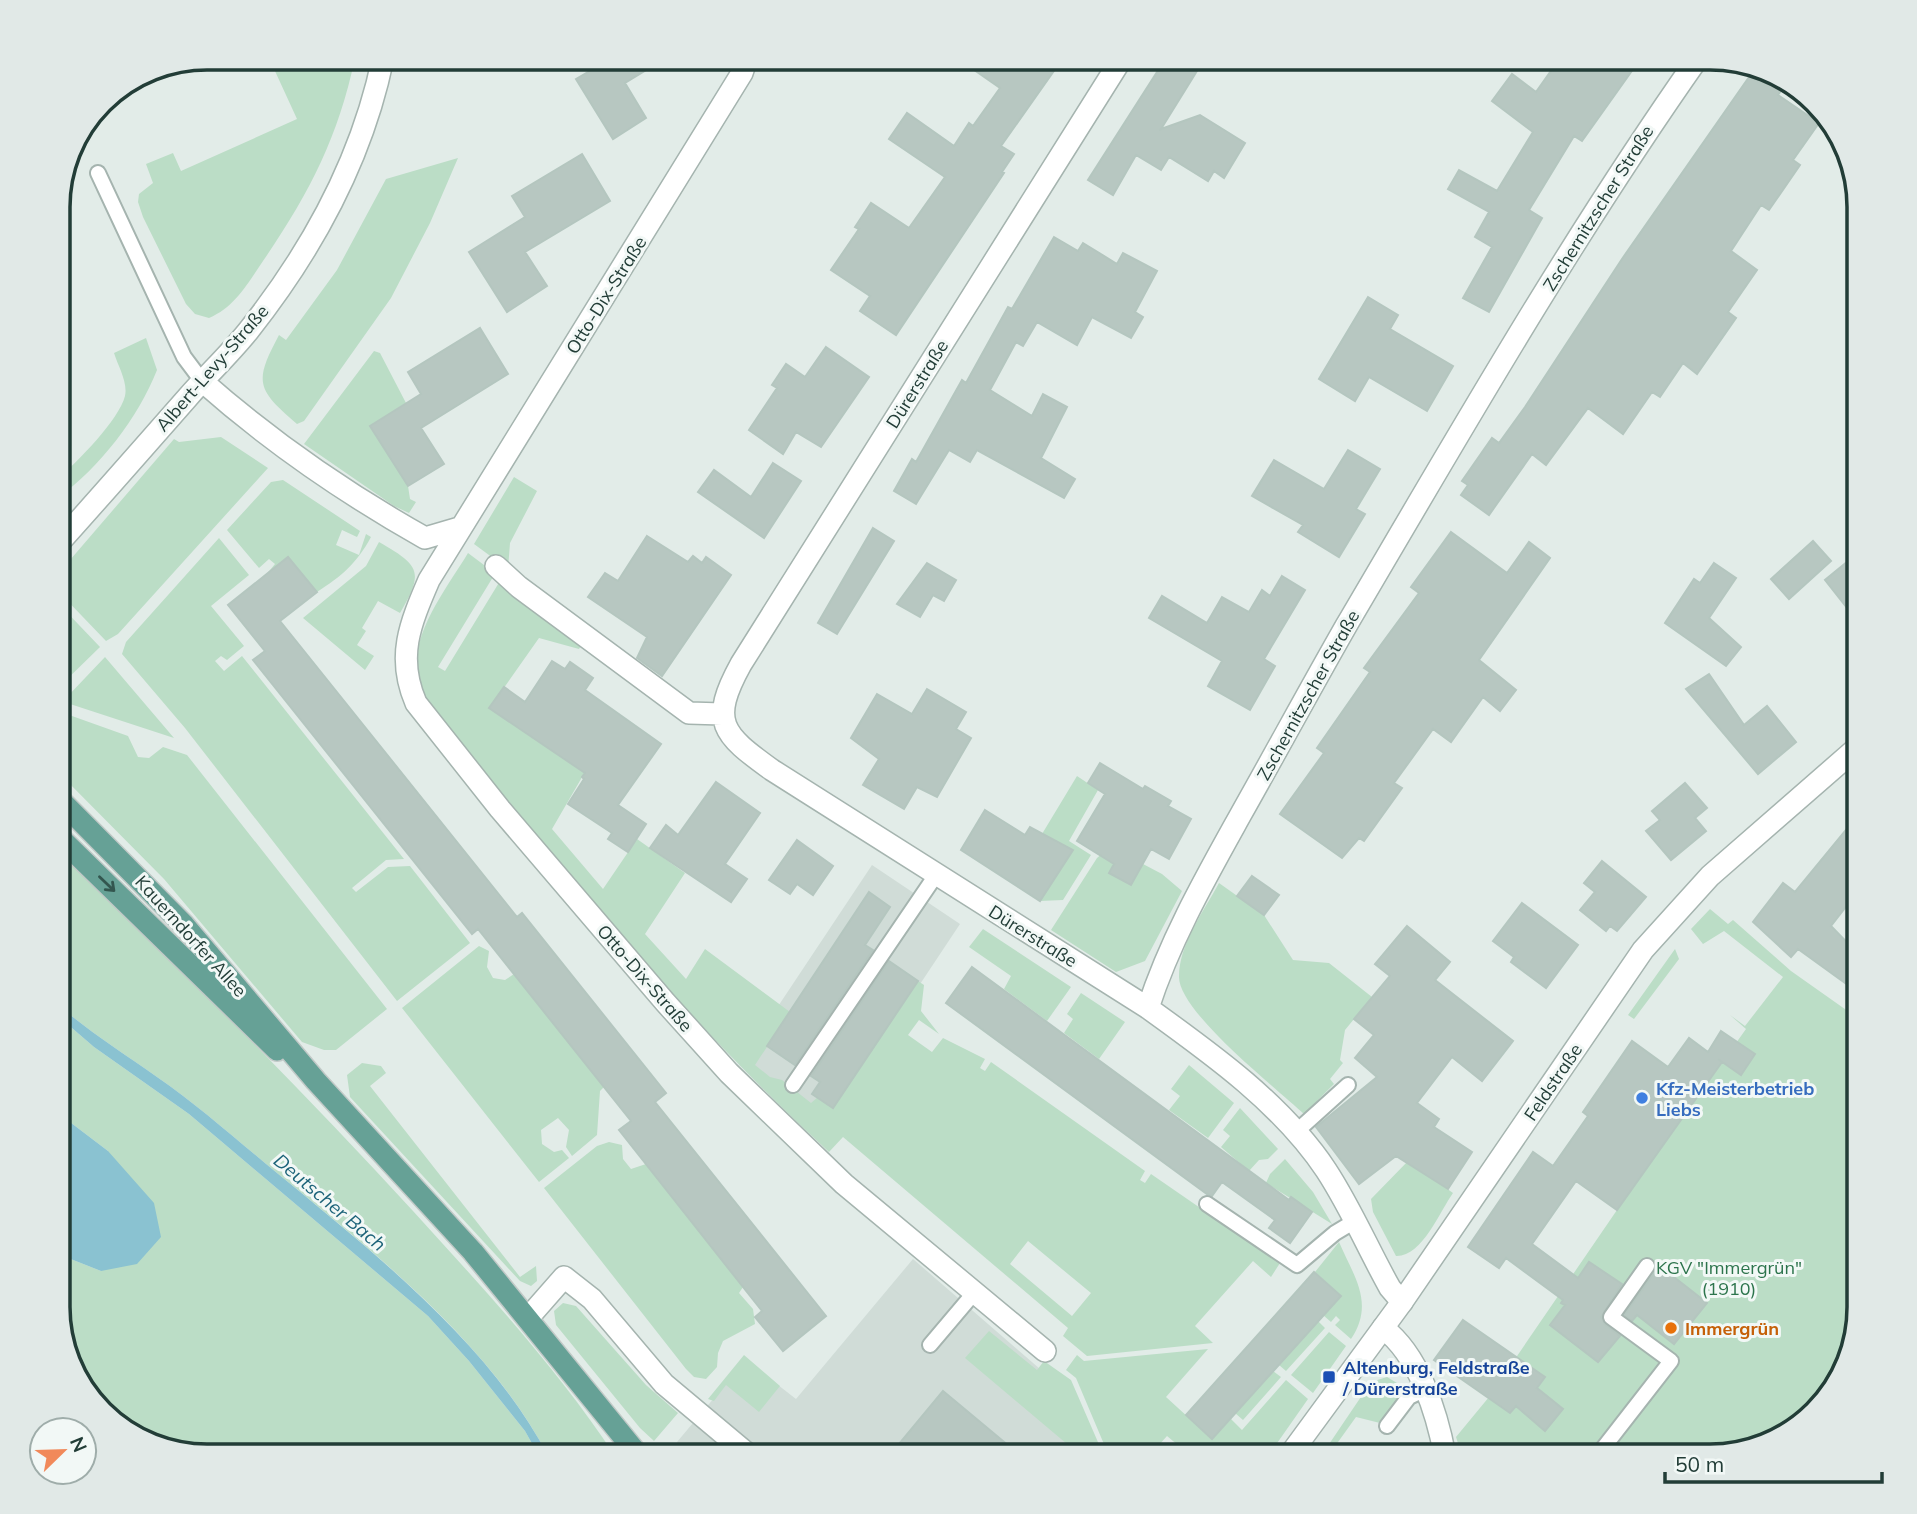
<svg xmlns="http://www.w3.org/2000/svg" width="1917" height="1514" viewBox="0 0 1917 1514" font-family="Mulish,sans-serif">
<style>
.built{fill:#d0dcd7}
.green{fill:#bbddc6;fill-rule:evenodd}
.water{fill:#8ac2d1}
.building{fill:#b7c7c1;stroke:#b4c6bf;stroke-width:2}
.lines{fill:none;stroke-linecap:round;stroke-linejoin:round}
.service-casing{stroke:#a5b4af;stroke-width:18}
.minor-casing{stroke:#a5b4af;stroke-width:24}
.tertiary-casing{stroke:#a5b4af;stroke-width:24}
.primary-casing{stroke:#c1c9c7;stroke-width:24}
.service{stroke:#fff;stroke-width:14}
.minor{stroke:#fff;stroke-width:21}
.tertiary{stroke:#fff;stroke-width:21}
.primary{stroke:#66a196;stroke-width:21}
.oneway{stroke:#33564f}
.shop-dot{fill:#3f7fe0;stroke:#f2f8f6;stroke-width:2.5}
.food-dot{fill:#e8710a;stroke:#f2f8f6;stroke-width:2.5}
.transit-dot{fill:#1a4fb4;stroke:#f2f8f6;stroke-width:2.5}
.labels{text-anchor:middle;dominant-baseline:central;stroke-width:6;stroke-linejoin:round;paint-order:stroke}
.street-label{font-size:18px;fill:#223d37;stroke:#f2f8f6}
.shop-label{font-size:18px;font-weight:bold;fill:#366cbe;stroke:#f2f8f6;text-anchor:start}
.park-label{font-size:18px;fill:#2c744c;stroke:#f2f8f6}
.food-label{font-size:18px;font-weight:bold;fill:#c56008;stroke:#f2f8f6;text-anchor:start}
.transit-label{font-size:18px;font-weight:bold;fill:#164399;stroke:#f2f8f6;text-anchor:start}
.water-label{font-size:19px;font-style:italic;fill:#1c6379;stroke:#f2f8f6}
.rim{fill:none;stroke:#223d37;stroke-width:3.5}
</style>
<rect width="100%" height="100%" fill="#e2ece8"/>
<!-- built -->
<path class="built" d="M 872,865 L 960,924 L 827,1124 L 739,1065 Z
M 913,1259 L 1062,1388 L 1070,1456 L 690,1456 L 677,1442 L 746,1360 L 796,1399 Z"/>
<!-- green -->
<path class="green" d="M 269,58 L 355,58 C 338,138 309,194 263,261 C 248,283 235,307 209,318 L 195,314 L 186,304 L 143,217 L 138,202 L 139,194 L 153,183 L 146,164 L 173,153 L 181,171 L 297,119 Z
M 458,158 L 430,223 L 391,298 L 304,421 L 297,424 C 256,389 254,382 279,335 L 286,340 L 337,270 L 386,179 Z
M 146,338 L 157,370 C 138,418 100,467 58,498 L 58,479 C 77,462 119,420 125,396 C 128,382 118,366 114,353 Z
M 374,351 L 380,353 L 406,403 L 370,426 L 408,486 L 410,499 L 416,502 L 409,513 L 394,506 L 304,444 Z
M 221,437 L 268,468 L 118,634 L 106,641 L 58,591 L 58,574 L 174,439 L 179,442 Z
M 514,477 L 537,491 L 510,543 L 508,569 L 474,544 Z
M 283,480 L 360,531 L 357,537 L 342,530 L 336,545 L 359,555 L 366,534 L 371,537 C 357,563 342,576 317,592 L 288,557 L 265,576 L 275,564 L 269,559 L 259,568 L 227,530 L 271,482 Z
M 219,538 L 249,575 L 211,606 L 244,646 L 227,660 L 221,656 L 215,661 L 224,671 L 242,656 L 404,859 L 386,860 L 352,888 L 356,892 L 388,867 L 410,866 L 470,943 L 397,1001 L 185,728 L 122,654 L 126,642 Z
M 379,542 C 419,565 425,571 400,613 L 378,601 L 362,628 L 366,631 L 357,645 L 374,656 L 365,670 L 303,618 L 366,566 Z
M 468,553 L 492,571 L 493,577 L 438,667 L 445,671 L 500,581 L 582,644 L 579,649 L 539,638 L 494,702 L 585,772 L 552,829 L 603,889 L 637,839 L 685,873 L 645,934 L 686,979 L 705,949 L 790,1012 L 755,1065 L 770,1077 L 782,1080 L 811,1103 L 818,1097 L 833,1107 L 918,981 L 924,985 L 921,1011 L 939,1034 L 919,1020 L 908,1035 L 932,1052 L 943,1038 L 985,1059 L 980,1068 L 985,1071 L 991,1062 L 1145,1171 L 1140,1180 L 1145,1183 L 1151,1174 L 1280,1263 L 1271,1277 L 1253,1261 L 1195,1326 L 1213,1343 L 1087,1356 L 1063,1336 L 1068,1328 L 843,1137 L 829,1152 C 683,1018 559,866 435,712 C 430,704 424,696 421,688 C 402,643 446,590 468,553 ZM 1028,1241 L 1091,1293 L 1072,1316 L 1010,1264 Z
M 58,603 L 100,647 L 58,688 Z
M 105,657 L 174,738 L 67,703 L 66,698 Z
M 58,711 L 128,736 L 138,757 L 149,758 L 163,747 L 187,755 L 387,1009 L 336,1050 L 324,1050 L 302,1042 L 164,879 L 58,772 Z
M 1077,776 L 1098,790 L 1069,841 L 1091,855 L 1063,900 L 1040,901 L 1056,876 L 1042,834 Z
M 1111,846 L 1121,852 L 1110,873 L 1131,885 L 1143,864 L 1162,874 L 1182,891 L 1145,961 L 1116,972 L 1051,930 L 1097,858 Z
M 58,848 C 179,967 298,1086 413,1211 C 484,1289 557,1368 615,1456 L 548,1456 C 491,1345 373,1251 277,1173 C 238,1141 199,1106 157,1077 C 123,1053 90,1032 58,1005 Z
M 1219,883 L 1264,915 L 1293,960 L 1329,963 L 1372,997 L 1345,1030 L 1340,1060 L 1343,1063 L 1330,1079 L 1334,1084 L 1304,1114 C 1276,1088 1179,1012 1179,977 C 1179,944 1204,911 1219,883 Z
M 1710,909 L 1728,924 L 1733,920 L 1791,971 L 1859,1019 L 1859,1307 L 1848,1363 L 1822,1405 L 1775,1441 L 1710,1456 L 1462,1456 L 1456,1437 L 1489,1397 L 1617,1210 L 1746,1029 L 1730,1015 L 1745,1026 L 1783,977 L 1724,931 L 1703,944 L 1691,929 Z
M 983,929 L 1071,987 L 1047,1021 L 1004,989 L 1011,976 L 969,947 Z
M 479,946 L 489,951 L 487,967 L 493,978 L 505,980 L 514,974 L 604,1087 L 600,1091 L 597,1135 L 572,1156 L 566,1147 L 569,1130 L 558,1118 L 541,1130 L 542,1144 L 554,1152 L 562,1150 L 569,1158 L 539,1182 L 402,1008 Z
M 1675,949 L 1679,959 L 1634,1019 L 1628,1015 Z
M 1081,993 L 1125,1022 L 1099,1059 L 1064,1033 L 1073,1019 L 1067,1014 Z
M 58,1016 L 94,1047 L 189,1114 L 428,1316 L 469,1361 L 525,1431 L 539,1456 L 232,1456 L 229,1454 C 218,1461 195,1454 182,1452 C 115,1441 63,1381 58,1314 C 57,1294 58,1274 58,1254 L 101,1271 L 108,1151 L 58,1113 Z
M 362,1063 L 381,1066 L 386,1073 L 370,1086 L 520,1277 L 536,1266 L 537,1281 L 531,1286 L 520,1281 L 350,1097 L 347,1075 Z
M 1189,1065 L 1234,1103 L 1208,1138 L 1169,1110 L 1180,1096 L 1171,1089 Z
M 1240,1108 L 1278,1149 L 1268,1159 L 1259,1160 L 1249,1171 L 1221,1147 L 1230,1136 L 1223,1130 Z
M 609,1142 L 622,1145 L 623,1159 L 631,1169 L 646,1164 L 743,1287 L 739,1293 L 753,1309 L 755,1324 L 723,1341 L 718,1353 L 717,1367 L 706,1379 L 694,1377 L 686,1369 L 544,1188 L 597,1146 Z
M 1285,1159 L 1313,1192 L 1332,1224 L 1266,1183 L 1270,1174 Z
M 1408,1161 L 1453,1193 C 1440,1211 1422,1257 1396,1256 L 1373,1212 L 1371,1199 Z
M 1339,1242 C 1354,1277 1375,1303 1351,1339 L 1335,1325 L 1340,1320 L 1336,1316 L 1331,1322 L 1323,1315 L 1341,1296 L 1315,1272 Z
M 563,1303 L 576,1306 L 646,1385 L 678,1413 L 654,1441 L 640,1428 L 556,1325 L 554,1311 Z
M 1318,1321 L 1325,1328 L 1286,1371 L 1279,1365 Z
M 989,1331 L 1037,1370 L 1044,1361 L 1071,1380 L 1104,1456 L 1058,1456 L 1067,1444 L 965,1358 Z
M 1329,1332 L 1346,1346 L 1313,1393 L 1291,1375 Z
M 1208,1349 L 1166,1397 L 1212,1439 L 1231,1419 L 1242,1430 L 1286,1380 L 1308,1399 L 1268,1456 L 1191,1456 L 1167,1436 L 1149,1456 L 1109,1456 L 1076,1378 L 1066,1370 L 1077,1355 L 1084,1361 Z
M 744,1355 L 780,1386 L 759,1412 L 726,1385 L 714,1401 L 708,1399 Z
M 1273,1371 L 1281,1377 L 1243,1420 L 1235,1413 Z
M 1387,1377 L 1402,1386 C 1403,1398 1389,1414 1380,1423 L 1356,1417 L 1328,1456 L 1321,1456 L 1371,1382 Z"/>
<!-- water -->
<path class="water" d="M 58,1005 C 90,1032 123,1053 157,1077 C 199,1106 238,1141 277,1173 C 372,1251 491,1345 548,1456 L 539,1456 L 525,1431 L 469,1361 L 428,1316 L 189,1114 L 94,1047 L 58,1016 Z
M 58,1113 L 108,1151 L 154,1203 L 161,1237 L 137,1264 L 101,1271 L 58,1254 Z"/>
<!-- building -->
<path class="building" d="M 612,58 L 666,58 L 625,83 L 646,118 L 613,139 L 576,79 Z
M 957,58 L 1063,58 L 1001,146 L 1014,154 L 1002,172 L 1004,173 L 896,335 L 860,311 L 870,296 L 831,270 L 859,229 L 855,227 L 871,203 L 909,228 L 945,177 L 889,139 L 907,113 L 954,146 L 969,123 L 973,126 L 1000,88 Z
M 1166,58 L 1205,58 L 1161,129 L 1200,115 L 1245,143 L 1224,178 L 1214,171 L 1208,181 L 1169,157 L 1161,170 L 1136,155 L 1113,195 L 1088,180 Z
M 1560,58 L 1641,58 L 1582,141 L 1574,136 L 1529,210 L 1542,218 L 1489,312 L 1463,298 L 1492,247 L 1475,237 L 1489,212 L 1448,189 L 1459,170 L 1497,191 L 1533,132 L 1492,101 L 1512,74 L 1536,92 Z
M 1756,67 L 1767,69 L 1787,82 L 1778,95 L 1819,123 L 1793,160 L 1800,165 L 1769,210 L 1761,205 L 1731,251 L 1757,270 L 1728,312 L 1736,318 L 1697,374 L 1683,363 L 1660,397 L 1652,392 L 1623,434 L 1588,408 L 1546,465 L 1532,454 L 1489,515 L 1461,495 L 1468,485 L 1462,481 L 1492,438 L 1499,443 L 1525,407 L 1622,259 Z
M 582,154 L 610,201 L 525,252 L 547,286 L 507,312 L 469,252 L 525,217 L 512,196 Z
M 1054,237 L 1078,251 L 1083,243 L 1117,264 L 1123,253 L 1157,271 L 1135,312 L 1143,317 L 1131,338 L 1092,317 L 1077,345 L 1037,322 L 1023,346 L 1016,342 L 990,390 L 1032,416 L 1043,394 L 1067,407 L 1041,458 L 1075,479 L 1064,498 L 977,450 L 970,462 L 949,450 L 916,504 L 894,491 L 912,459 L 916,462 L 962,380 L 966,383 L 1008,307 L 1012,309 Z
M 1368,297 L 1398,315 L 1390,329 L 1453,366 L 1427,411 L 1369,377 L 1355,401 L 1319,379 Z
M 480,328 L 508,374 L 421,428 L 444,464 L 408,486 L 370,426 L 421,394 L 408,372 Z
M 826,347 L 869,377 L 821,447 L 796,432 L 783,454 L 749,430 L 777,388 L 772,385 L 786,364 L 805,377 Z
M 1348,450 L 1380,469 L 1356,509 L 1365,514 L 1339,557 L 1298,532 L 1303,525 L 1252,496 L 1274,460 L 1324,489 Z
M 773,463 L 801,481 L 764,538 L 698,492 L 714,470 L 751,497 Z
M 873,528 L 894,541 L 837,634 L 818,623 Z
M 1451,532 L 1507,573 L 1529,542 L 1550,558 L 1479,660 L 1516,690 L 1500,711 L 1483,697 L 1451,742 L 1433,729 L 1394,783 L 1402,788 L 1364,841 L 1359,838 L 1342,858 L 1280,814 L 1324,753 L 1317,748 L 1370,672 L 1364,668 L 1419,593 L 1411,587 Z
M 647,536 L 688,562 L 693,556 L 702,563 L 706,557 L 731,575 L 662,676 L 637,658 L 647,637 L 588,597 L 605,573 L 618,581 Z
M 1813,541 L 1831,561 L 1789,599 L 1771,579 Z
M 1859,552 L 1859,623 L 1825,580 Z
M 288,557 L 317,592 L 280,621 L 517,917 L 522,913 L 666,1093 L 655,1102 L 826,1316 L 783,1351 L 755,1317 L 762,1311 L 619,1130 L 631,1121 L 478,929 L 472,934 L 253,660 L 265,651 L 228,605 Z
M 927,563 L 956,580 L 944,601 L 933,595 L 920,617 L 897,604 Z
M 1714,563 L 1736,578 L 1709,618 L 1741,647 L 1726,666 L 1665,623 L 1694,579 L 1700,583 Z
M 1282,576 L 1305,590 L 1264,659 L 1275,666 L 1250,710 L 1208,686 L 1222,661 L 1149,618 L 1162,596 L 1207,623 L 1222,597 L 1249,612 L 1262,590 L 1270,596 Z
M 552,661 L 565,669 L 570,662 L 593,678 L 585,690 L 661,744 L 618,805 L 646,824 L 628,852 L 608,839 L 612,833 L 568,804 L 584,779 L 582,777 L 585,773 L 489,708 L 504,687 L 525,702 Z
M 1709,674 L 1744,725 L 1767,706 L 1796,742 L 1758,774 L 1686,689 Z
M 927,689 L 966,712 L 956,729 L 971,738 L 937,797 L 917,787 L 904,809 L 863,785 L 879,759 L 851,738 L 877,694 L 912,714 Z
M 1100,763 L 1143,789 L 1145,786 L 1171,801 L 1168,806 L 1191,819 L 1169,859 L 1151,849 L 1131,885 L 1109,873 L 1114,864 L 1077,841 L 1105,794 L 1088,783 Z
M 716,782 L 760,813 L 725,864 L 747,879 L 731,902 L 650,848 L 666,825 L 678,835 Z
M 1685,783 L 1707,808 L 1695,818 L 1706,831 L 1671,860 L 1646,831 L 1660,820 L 1652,811 Z
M 985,810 L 1025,835 L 1030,827 L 1073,850 L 1040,901 L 961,850 Z
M 1859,814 L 1859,890 L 1831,926 L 1859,955 L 1859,993 L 1798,949 L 1791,957 L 1753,922 L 1783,883 L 1795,892 Z
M 797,840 L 833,866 L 813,895 L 797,884 L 790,894 L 769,880 Z
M 1602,861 L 1646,897 L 1617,931 L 1610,926 L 1606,931 L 1580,910 L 1595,892 L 1584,883 Z
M 1252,876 L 1279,895 L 1264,915 L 1237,896 Z
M 869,892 L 890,907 L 865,945 L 873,950 L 795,1065 L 767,1046 Z
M 1522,903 L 1578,945 L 1546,988 L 1511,962 L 1514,957 L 1493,941 Z
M 1407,926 L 1450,962 L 1435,980 L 1513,1041 L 1482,1081 L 1452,1057 L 1417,1103 L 1439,1119 L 1434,1127 L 1472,1152 L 1448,1189 L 1396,1156 L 1359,1184 L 1316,1127 L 1377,1077 L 1355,1058 L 1374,1035 L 1354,1019 L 1390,976 L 1375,964 Z
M 889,961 L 918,981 L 833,1108 L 812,1094 L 820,1082 L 811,1076 Z
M 972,967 L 1289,1200 L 1291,1197 L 1312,1212 L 1290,1243 L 1269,1228 L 1275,1220 L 1222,1182 L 1212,1196 L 1207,1194 L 946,1003 Z
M 1721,1031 L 1755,1054 L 1741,1075 L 1718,1059 L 1722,1062 L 1617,1210 L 1576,1181 L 1532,1244 L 1578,1278 L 1589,1262 L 1622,1284 L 1601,1317 L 1605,1324 L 1620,1336 L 1598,1362 L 1550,1325 L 1565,1305 L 1561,1303 L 1563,1300 L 1506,1258 L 1499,1268 L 1468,1247 L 1533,1152 L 1553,1166 L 1588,1116 L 1583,1112 L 1632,1041 L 1668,1067 L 1689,1038 L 1708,1052 Z
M 1656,1263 L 1707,1303 L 1674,1344 L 1637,1315 L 1632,1321 L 1624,1315 L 1655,1272 Z
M 1314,1272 L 1341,1296 L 1212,1439 L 1186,1415 Z
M 1463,1320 L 1545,1377 L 1537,1388 L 1563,1409 L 1545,1431 L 1516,1406 L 1510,1413 L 1434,1360 Z
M 943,1391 L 1021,1456 L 889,1456 Z"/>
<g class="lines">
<!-- service casing -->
<g class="service-casing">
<path id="service" d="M 98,173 L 184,357 L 202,381
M 793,1085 L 936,875
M 1297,1131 L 1348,1085
M 1207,1204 L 1297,1265 L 1335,1233 L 1355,1221
M 930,1345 L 974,1293
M 1387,1426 L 1409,1397 L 1424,1390
M 1597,1456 L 1671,1361 L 1611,1317 L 1647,1266"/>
</g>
<!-- minor casing -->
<g class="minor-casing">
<path id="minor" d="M 747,58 L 742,73 L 429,580 C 410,624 396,657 416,703 L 500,809 L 665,1002 L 729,1073 L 844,1184 L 1045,1351
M 1122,58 L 741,664 C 709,722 722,734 772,770 L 1148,1008
M 202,381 C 271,442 345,493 425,538 L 459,528
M 58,544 C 102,495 145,446 188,397 C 208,374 230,354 249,330 C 313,249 362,160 383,58
M 496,566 L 519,587 L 689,713 L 722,714
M 1402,1302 L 1390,1288 C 1368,1249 1351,1208 1326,1170 C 1282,1104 1212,1054 1148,1008 C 1170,940 1206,877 1241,814 C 1276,752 1310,689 1346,626 C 1459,434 1570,240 1698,58
M 528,1318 L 564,1277 L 592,1299 L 664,1384 L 750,1456
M 1383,1328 C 1419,1355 1437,1413 1445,1456"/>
</g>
<!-- tertiary casing -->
<g class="tertiary-casing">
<path id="tertiary" d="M 1289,1456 L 1402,1302 L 1643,950 L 1710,876 L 1859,746"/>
</g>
<!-- primary casing -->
<g class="primary-casing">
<path id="primary" d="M 58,798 L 184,925 L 316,1081 L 473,1252 L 639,1456
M 58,836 L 277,1050"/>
</g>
<!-- service -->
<use href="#service" class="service"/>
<!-- minor -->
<use href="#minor" class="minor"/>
<!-- tertiary -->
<use href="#tertiary" class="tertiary"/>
<!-- primary -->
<use href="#primary" class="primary"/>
</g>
<!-- one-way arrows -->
<defs><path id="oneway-shaft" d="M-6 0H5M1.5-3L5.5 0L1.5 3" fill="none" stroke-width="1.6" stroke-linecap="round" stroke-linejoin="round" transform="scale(1.75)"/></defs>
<use class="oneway" href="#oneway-shaft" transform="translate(107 884) rotate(44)"/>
<!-- markers -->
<circle class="shop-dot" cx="1642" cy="1098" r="7"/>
<circle class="food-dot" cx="1671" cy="1328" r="7"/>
<rect class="transit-dot" x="1322" y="1370" width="14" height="14" rx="3.5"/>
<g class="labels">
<!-- street labels -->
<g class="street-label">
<text transform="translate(1598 208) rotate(-58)">Zschernitzscher Straße</text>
<text transform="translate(606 295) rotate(-58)">Otto-Dix-Straße</text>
<text transform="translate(212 368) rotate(-49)">Albert-Levy-Straße</text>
<text transform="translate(917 384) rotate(-58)">Dürerstraße</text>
<text transform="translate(1308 695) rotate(-61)">Zschernitzscher Straße</text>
<text transform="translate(191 936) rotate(48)">Kauerndorfer Allee</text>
<text transform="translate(1033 936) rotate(32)">Dürerstraße</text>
<text transform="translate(645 978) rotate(49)">Otto-Dix-Straße</text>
<text transform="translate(1553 1082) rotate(-56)">Feldstraße</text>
</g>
<!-- shop labels -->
<g class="shop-label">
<text x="1656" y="1088">Kfz-Meisterbetrieb<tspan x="1656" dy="21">Liebs</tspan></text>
</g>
<!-- park labels -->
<g class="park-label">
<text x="1729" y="1267">KGV "Immergrün"<tspan x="1729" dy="21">(1910)</tspan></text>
</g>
<!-- food labels -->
<g class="food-label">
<text x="1685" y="1328">Immergrün</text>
</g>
<!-- transit labels -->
<g class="transit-label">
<text x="1343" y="1367">Altenburg, Feldstraße<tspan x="1343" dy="21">/ Dürerstraße</tspan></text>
</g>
<!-- water labels -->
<g class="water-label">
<text transform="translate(330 1202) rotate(40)">Deutscher Bach</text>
</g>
</g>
<!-- crop -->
<path d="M0 0H1917V1514H0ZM207 70H1710A137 137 0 0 1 1847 207V1307A137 137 0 0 1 1710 1444H207A137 137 0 0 1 70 1307V207A137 137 0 0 1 207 70Z" fill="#e1e9e7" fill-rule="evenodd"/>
<path class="rim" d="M207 70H1710A137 137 0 0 1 1847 207V1307A137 137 0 0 1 1710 1444H207A137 137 0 0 1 70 1307V207A137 137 0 0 1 207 70Z"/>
<!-- north arrow -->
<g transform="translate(63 1451) rotate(67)"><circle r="33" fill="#f2f8f6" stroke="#9fadaa" stroke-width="2"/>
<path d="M0-5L12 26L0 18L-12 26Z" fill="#f1895a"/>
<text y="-10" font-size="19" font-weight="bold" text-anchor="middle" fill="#223d37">N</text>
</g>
<!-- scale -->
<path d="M1665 1472v10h217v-10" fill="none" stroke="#223d37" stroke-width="3.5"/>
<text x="1675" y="1472" font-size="21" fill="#223d37" stroke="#f2f8f6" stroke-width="5" paint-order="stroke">50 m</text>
</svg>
